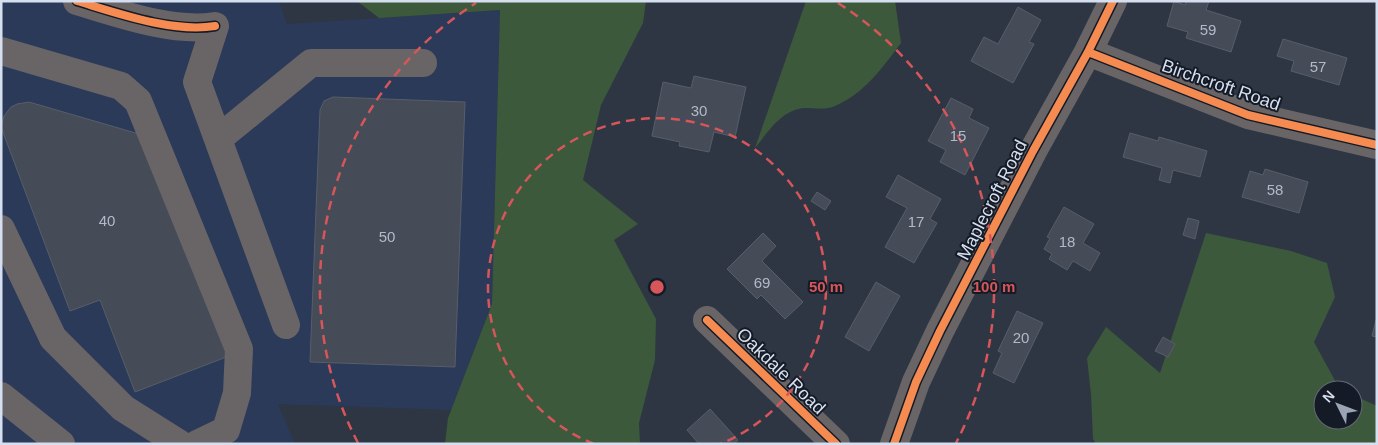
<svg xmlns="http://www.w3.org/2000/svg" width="1378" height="445" viewBox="0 0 1378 445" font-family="Arial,sans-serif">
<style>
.built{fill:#2b3a58}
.green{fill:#3c593b}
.building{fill:#454b57;stroke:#575e6a}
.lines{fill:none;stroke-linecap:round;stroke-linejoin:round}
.minor{stroke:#696567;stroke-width:28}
.cycleway-casing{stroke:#141b26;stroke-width:11}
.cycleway{stroke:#f68b52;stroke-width:8}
.ring{fill:none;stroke:#d6565a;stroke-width:2.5;stroke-dasharray:9 6}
.labels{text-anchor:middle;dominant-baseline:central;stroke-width:4;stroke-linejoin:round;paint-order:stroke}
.number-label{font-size:15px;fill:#b2baca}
.street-label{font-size:18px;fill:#d6dff0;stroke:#141b26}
.centre{fill:#d6565a;stroke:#141b26;stroke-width:2.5}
.ring-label{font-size:15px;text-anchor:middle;font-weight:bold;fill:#d6565a;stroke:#141b26;stroke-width:4;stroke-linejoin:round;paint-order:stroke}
</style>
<rect width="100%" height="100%" fill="#2e3644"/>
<!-- built -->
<path class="built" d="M 1,1 L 279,1 L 287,24 L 500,10 L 492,304 L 451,410 L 278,404 L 295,444 L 1,444 Z"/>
<!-- green -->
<path class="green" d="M 357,1 L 646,1 L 643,23 L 601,105 L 583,180 L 638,224 L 614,240 L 656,319 L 655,360 L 639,423 L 640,444 L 445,444 L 448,418 L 492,304 L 500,10 L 379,18 Z
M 806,1 L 895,1 L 901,43 C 883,67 864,94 835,106 C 827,110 814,108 805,108 C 782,109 768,132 755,148 Z
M 1206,233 L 1291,251 L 1327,263 L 1335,297 L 1314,342 L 1339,388 L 1343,390 L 1323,390 L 1323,420 L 1353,420 L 1353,395 L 1377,406 L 1377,444 L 1096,444 L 1093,439 L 1091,394 L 1087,358 L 1106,327 L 1160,373 Z"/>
<!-- building -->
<path class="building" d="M 1174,1 L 1185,5 L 1186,1 L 1209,1 L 1206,10 L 1241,21 L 1231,52 L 1186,38 L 1188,32 L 1167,26 Z
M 1018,7 L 1041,20 L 1029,42 L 1034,44 L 1013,83 L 971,61 L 984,37 L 998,44 Z
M 1283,39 L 1347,58 L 1339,85 L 1291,71 L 1294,61 L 1277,56 Z
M 694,76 L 746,87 L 735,137 L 714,132 L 709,152 L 679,146 L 680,142 L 652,136 L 663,82 L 691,88 Z
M 333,97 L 465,102 L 455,367 L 310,362 L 320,110 L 324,101 Z
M 951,98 L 973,109 L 969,118 L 989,128 L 965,175 L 940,162 L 946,150 L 928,141 Z
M 29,102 L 139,134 L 229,356 L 135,392 L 100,300 L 70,311 L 1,127 L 4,116 L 11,107 L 17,104 Z
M 1130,133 L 1158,141 L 1159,137 L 1207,151 L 1200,177 L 1173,170 L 1170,183 L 1159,180 L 1162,168 L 1123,157 Z
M 1265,169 L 1308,182 L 1299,213 L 1242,197 L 1250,171 L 1263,175 Z
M 898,175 L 941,199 L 930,219 L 937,223 L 914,263 L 885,247 L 907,208 L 886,197 Z
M 817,192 L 831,201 L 825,210 L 811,201 Z
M 1064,207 L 1094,224 L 1083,243 L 1100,253 L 1090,271 L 1073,261 L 1067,270 L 1049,259 L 1052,254 L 1044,249 L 1050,238 L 1047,237 Z
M 1188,218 L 1199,221 L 1195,239 L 1183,235 Z
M 763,233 L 776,246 L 762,261 L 803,302 L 785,319 L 761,295 L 757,299 L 727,269 Z
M 876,282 L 900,296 L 869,351 L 845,337 Z
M 1017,311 L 1043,323 L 1014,383 L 993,373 L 1002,353 L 998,351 Z
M 1376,320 L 1377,320 L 1377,337 L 1372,336 Z
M 1163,337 L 1175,344 L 1168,357 L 1155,351 Z
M 710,409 L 738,440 L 734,444 L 699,444 L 687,430 Z"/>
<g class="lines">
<!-- minor -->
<path class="minor" d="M 77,1 C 117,13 173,33 215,26 L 197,82 L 286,325
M 1,51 L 121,86 L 138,101 L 239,349 L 237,393 L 226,430 L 197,444
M 1088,52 L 1248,115 L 1377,145
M 218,139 L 311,63 L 423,63
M 1,229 L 53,338 L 123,408 L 180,444
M 707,320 L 836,444
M 1,396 L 61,444
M 894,444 L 916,382 L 940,331 L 1033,151 L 1088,52 L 1113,1"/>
<!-- cycleway casing -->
<g class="cycleway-casing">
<path id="cycleway" d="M 77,1 C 117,13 173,33 215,26
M 1088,52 L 1248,115 L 1377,145
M 707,320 L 836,444
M 894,444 L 916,382 L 940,331 L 1033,151 L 1088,52 L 1113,1"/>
</g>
<!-- cycleway -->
<use href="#cycleway" class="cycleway"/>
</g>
<!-- distance rings -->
<g class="ring">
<path d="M594 444A169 169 0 1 1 720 444"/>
<path d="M358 443A337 337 0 0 1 476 3M838 3A337 337 0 0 1 956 443"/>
</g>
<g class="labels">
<!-- number labels -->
<g class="number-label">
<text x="1208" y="29">59</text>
<text x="1318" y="66">57</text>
<text x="699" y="110">30</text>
<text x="958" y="135">15</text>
<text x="1275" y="189">58</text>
<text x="107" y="220">40</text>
<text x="916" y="221">17</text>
<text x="387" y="236">50</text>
<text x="1067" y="241">18</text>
<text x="762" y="282">69</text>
<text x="1021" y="337">20</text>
</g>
<!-- street labels -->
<g class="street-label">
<text transform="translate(1221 85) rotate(19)">Birchcroft Road</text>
<text transform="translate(992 200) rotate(-63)">Maplecroft Road</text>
<text transform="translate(781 371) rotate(44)">Oakdale Road</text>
</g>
</g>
<circle cx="657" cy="287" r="8" class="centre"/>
<g class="ring-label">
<text x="826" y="292">50 m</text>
<text x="994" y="292">100 m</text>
</g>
<!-- border -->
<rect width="1378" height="445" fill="none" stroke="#d6dff0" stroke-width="5"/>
<!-- north arrow -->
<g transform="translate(1338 405) rotate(312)"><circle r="24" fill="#141b26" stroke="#626977"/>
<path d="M0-4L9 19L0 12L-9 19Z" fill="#9ba4b4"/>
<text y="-8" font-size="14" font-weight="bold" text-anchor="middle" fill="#d6dff0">N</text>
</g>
</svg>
